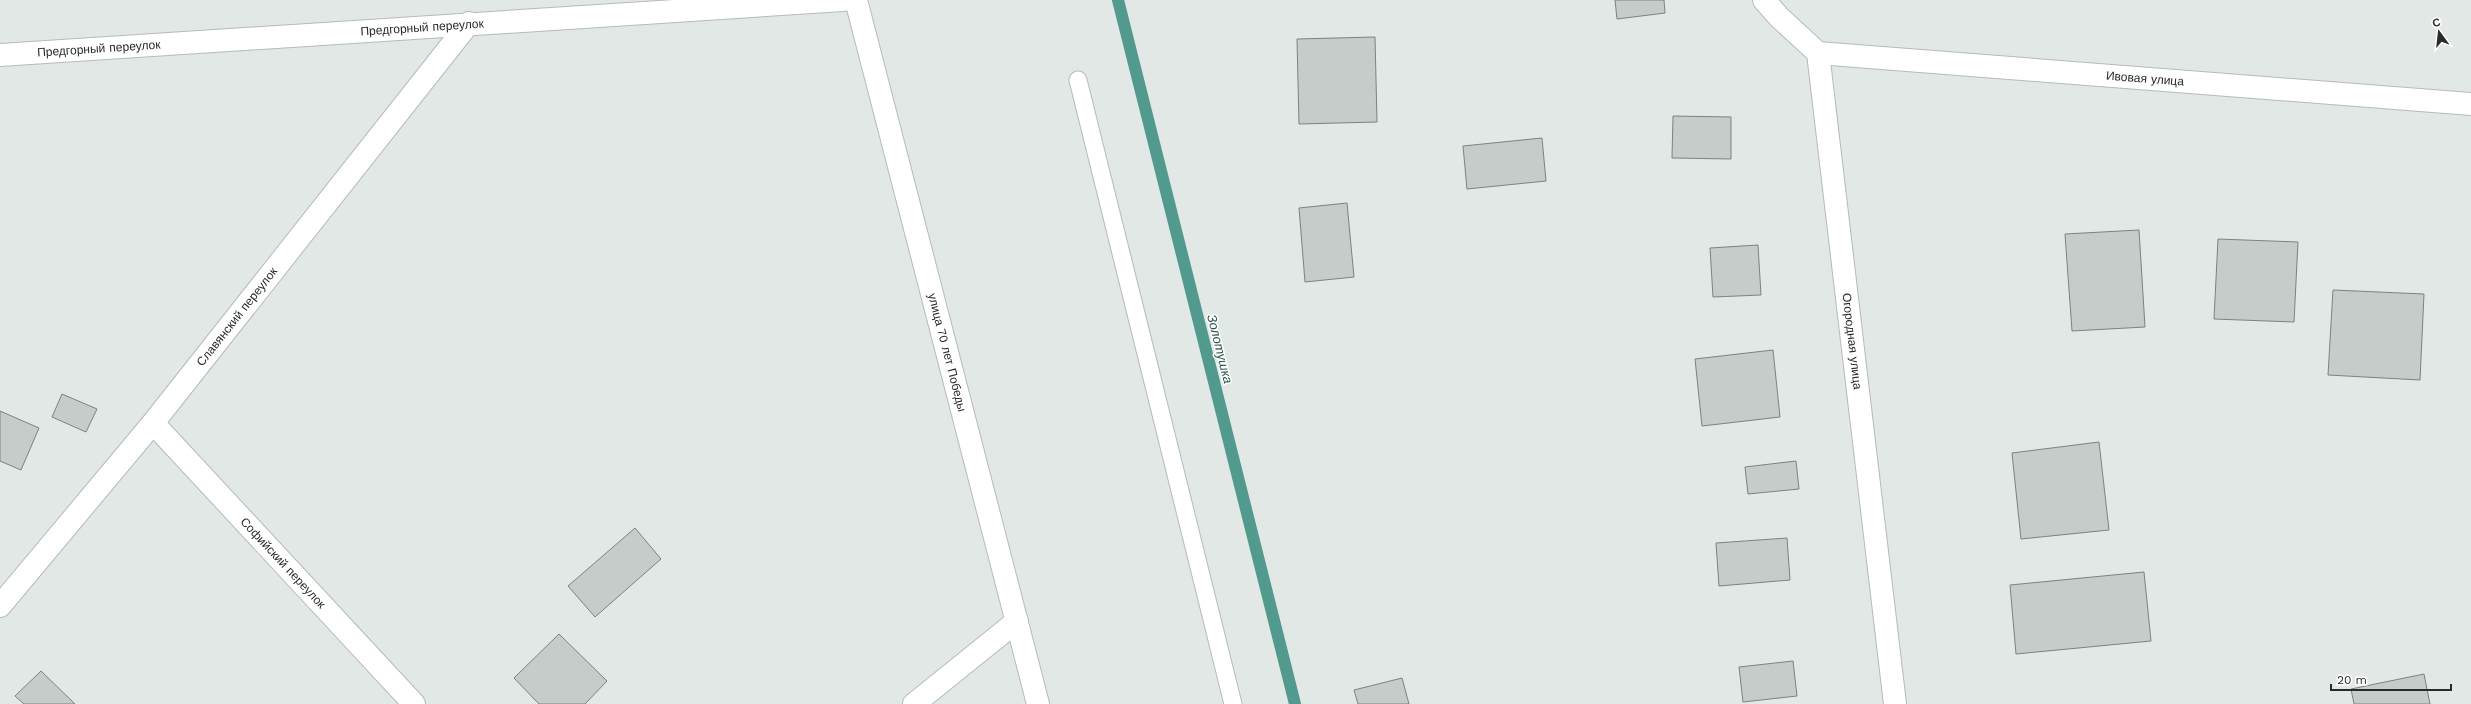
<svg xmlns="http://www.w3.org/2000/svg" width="2471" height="704" viewBox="0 0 2471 704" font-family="'Work Sans',sans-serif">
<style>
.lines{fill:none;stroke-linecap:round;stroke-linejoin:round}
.stream{stroke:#539a8e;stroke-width:12}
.building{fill:#c5ccca;stroke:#7c8281}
.lane-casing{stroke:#b5bbba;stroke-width:19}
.street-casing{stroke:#b5bbba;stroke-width:24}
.lane{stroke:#fff;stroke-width:17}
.street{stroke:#fff;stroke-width:22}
.labels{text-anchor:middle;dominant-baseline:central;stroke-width:3;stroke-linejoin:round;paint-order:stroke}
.street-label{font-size:12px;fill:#282b2a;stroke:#fff}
.water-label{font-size:13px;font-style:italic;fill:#28554d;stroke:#fff}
</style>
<rect width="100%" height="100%" fill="#e1e8e6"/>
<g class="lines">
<!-- stream -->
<path class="stream" d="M 1118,0 L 1295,704"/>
</g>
<!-- building -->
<path class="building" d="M 1615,0 L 1664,0 L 1665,13 L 1617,19 Z
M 1375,37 L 1377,122 L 1299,124 L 1297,39 Z
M 1673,116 L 1731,117 L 1731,159 L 1672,158 Z
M 1542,138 L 1546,181 L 1467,189 L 1463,146 Z
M 1347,203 L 1354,277 L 1305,282 L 1299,208 Z
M 2139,230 L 2145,327 L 2072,331 L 2065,234 Z
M 2218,239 L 2298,242 L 2294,322 L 2214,319 Z
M 1758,245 L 1761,295 L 1713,297 L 1710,248 Z
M 2333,290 L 2424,294 L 2420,380 L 2328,375 Z
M 1773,350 L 1780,417 L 1702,426 L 1695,359 Z
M 62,394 L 97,409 L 86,432 L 52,417 Z
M 0,411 L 39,428 L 21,470 L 0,461 Z
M 2099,442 L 2109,530 L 2021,539 L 2012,453 Z
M 1796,461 L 1799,489 L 1748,494 L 1745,467 Z
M 635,528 L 661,559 L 595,617 L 568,586 Z
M 1787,538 L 1790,580 L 1719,586 L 1716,543 Z
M 2144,572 L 2151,641 L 2016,654 L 2010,585 Z
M 559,634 L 607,681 L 585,704 L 539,704 L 514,678 Z
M 1793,661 L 1797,696 L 1743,702 L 1739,667 Z
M 41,671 L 75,704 L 24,704 L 15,696 Z
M 2424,674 L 2430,704 L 2354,704 L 2351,689 Z
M 1402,678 L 1409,704 L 1358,704 L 1354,690 Z"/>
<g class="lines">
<!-- lane casing -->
<g class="lane-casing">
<path id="lane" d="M 1078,80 L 1233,704"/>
</g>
<!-- street casing -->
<g class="street-casing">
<g id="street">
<path id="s1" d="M 856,0 L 1038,704"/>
<path id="s2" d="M 1764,0 L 1779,17 L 1818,53 L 1895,704"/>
<path id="s3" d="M 1818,53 L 2471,104"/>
<path id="s4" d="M 0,55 L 843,0"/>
<path id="s5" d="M 153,423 L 414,704"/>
<path id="s6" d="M 0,606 L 153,423 L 469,23"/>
<path d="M 914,704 L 1017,621"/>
</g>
</g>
<!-- lane -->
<use href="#lane" class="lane"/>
<!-- street -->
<use href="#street" class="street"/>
</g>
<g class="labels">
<!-- street labels -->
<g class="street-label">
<text stroke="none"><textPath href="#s4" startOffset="423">Предгорный переулок</textPath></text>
<text stroke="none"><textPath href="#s4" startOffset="99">Предгорный переулок</textPath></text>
<text stroke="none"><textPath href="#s3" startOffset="328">Ивовая улица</textPath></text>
<text stroke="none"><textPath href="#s6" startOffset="374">Славянский переулок</textPath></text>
<text stroke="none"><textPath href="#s2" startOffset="366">Огородная улица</textPath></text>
<text stroke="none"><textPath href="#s1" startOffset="364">улица 70 лет Победы</textPath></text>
<text stroke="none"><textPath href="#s5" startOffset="191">Софийский переулок</textPath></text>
</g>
<!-- water labels -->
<g class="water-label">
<text transform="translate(1220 349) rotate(76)">Золотушка</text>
</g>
</g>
<!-- north arrow -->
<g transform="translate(2439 32) rotate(345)" stroke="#ffffff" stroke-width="3" paint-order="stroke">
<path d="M0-3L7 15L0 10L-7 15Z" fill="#282b2a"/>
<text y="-6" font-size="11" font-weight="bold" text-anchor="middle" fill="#282b2a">С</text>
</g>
<!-- scale -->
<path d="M2331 684v6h120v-6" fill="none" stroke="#282b2a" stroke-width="2"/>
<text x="2337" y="684" font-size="12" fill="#282b2a" stroke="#ffffff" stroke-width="3" paint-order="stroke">20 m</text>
</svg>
